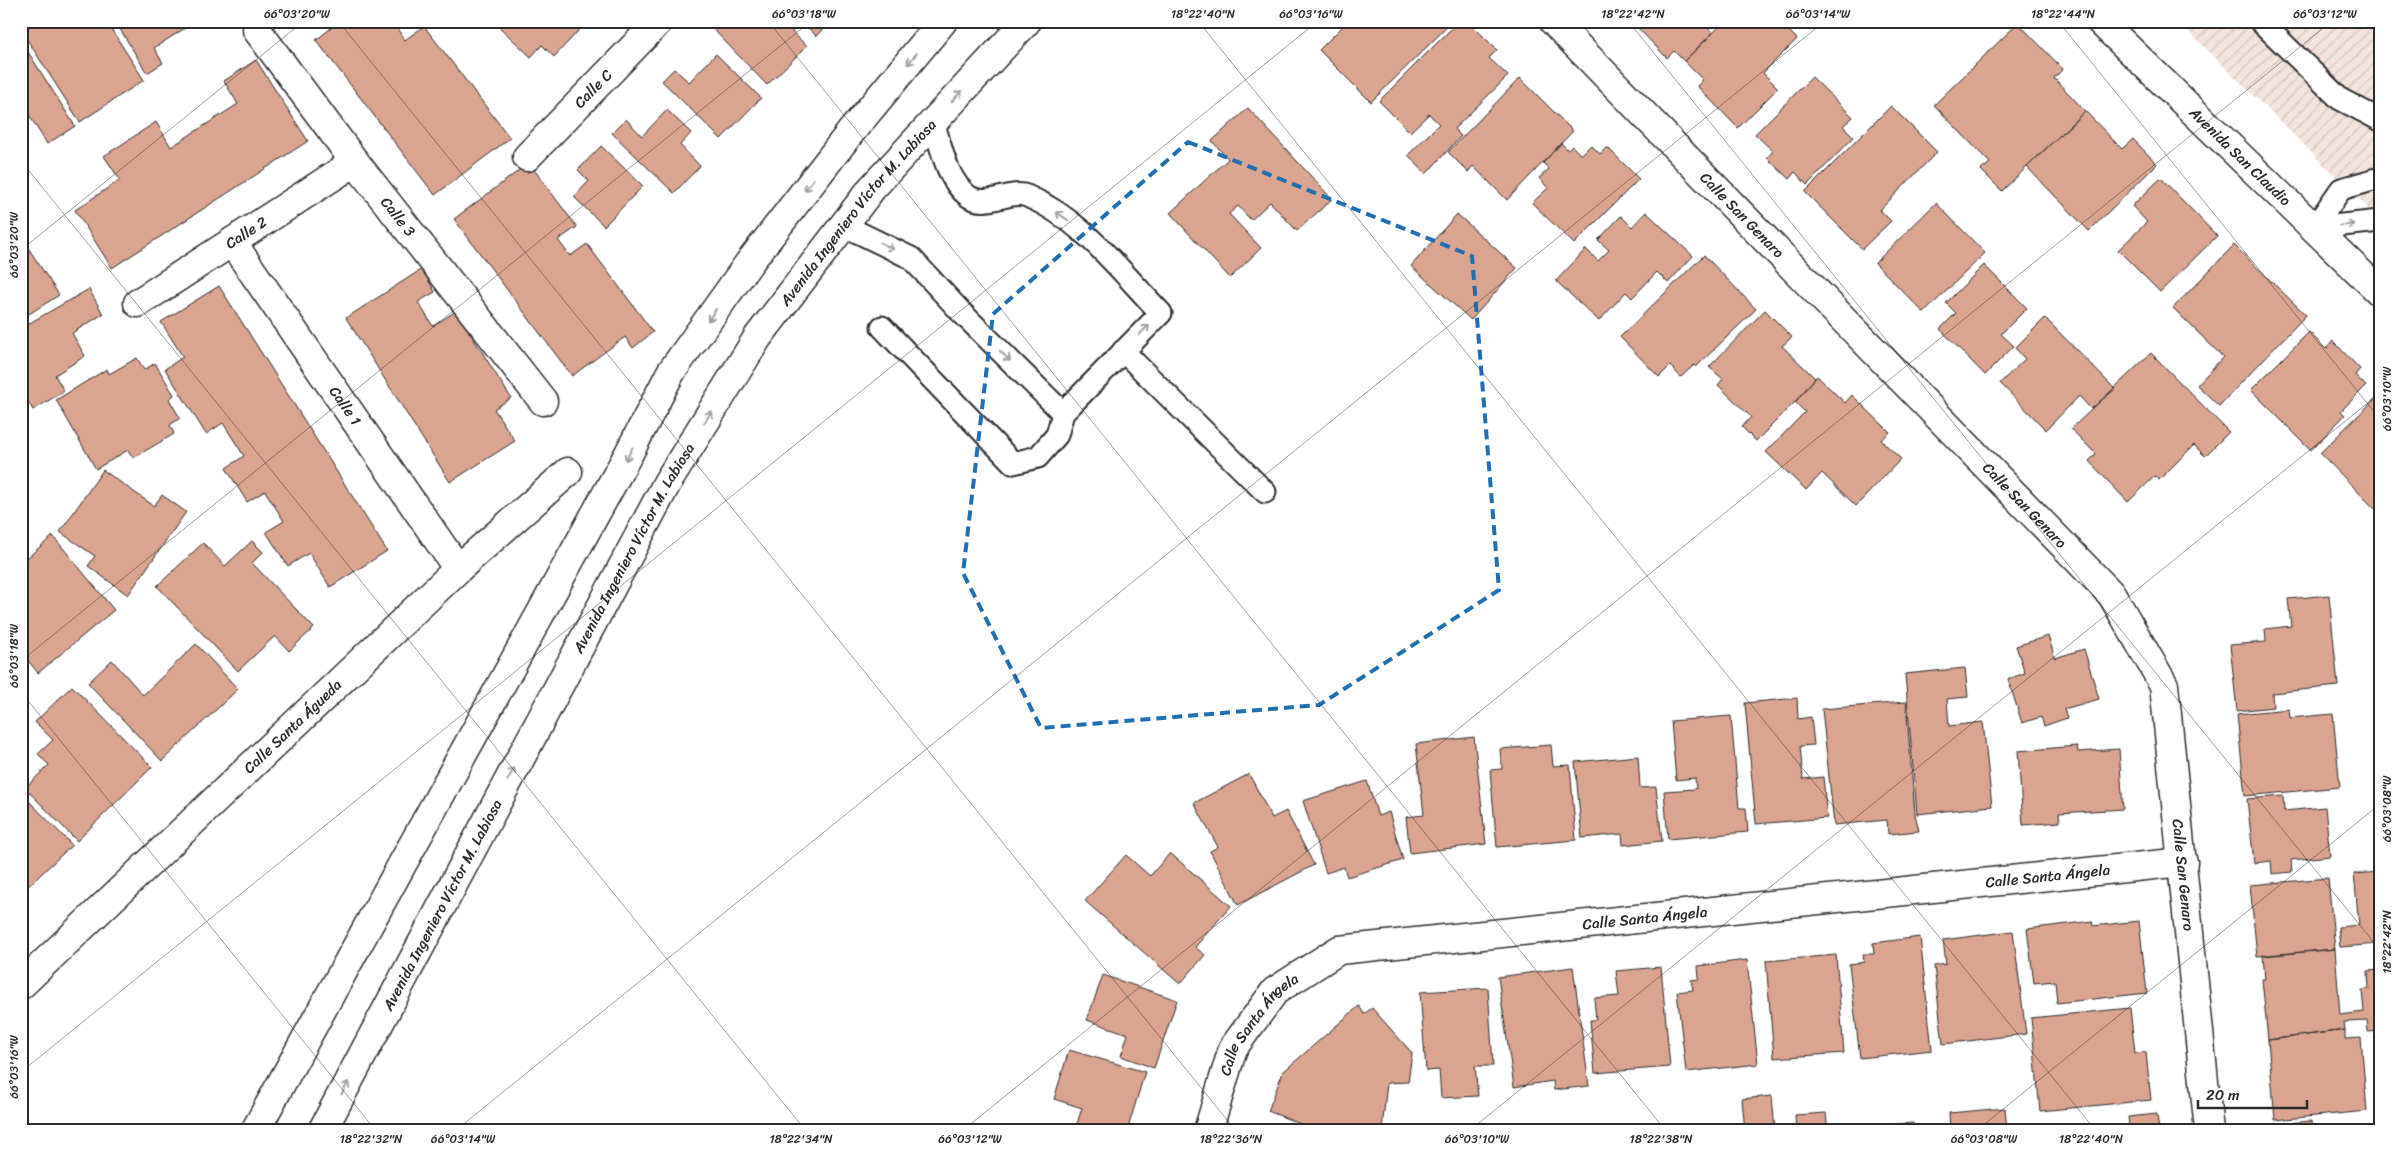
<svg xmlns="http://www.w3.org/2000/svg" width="2401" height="1152" viewBox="0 0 2401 1152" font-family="Sriracha,sans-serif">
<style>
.industrial{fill:url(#industrial-furrows)}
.building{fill:#daa490;stroke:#2b2b2b}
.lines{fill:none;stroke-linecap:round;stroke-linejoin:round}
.service-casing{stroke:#2b2b2b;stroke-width:25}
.minor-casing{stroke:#2b2b2b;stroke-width:31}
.tertiary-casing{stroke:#2b2b2b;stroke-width:31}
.secondary-casing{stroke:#2b2b2b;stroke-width:31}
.service{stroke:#fff;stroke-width:21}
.minor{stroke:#fff;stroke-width:28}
.tertiary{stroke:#fff;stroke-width:28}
.secondary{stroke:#fff;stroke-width:28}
.oneway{stroke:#a0a0a0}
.marked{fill:none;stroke:#1f6fb2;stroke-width:4;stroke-dasharray:10 6;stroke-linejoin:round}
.ticks{fill:none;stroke:#2b2b2b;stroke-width:1;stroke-opacity:0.45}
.labels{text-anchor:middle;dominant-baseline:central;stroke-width:4.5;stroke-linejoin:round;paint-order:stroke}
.street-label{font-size:15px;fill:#2b2b2b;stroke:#fff}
.neatline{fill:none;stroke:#2b2b2b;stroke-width:2}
.ticks-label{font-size:12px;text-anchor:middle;fill:#2b2b2b}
</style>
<defs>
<pattern id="industrial-furrows" width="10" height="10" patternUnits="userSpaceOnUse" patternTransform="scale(1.25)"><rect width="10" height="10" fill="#f4e4de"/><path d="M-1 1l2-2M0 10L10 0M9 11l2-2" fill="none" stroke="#d1c4bf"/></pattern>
</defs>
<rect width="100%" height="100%" fill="#fff"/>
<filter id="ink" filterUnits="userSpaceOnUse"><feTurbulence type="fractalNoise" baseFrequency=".02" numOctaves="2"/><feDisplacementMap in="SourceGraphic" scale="10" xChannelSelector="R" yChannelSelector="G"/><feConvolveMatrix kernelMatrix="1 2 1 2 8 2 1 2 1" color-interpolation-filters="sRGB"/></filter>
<g filter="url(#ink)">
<!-- industrial -->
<path class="industrial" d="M 2178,21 L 2380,21 L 2380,220 Z"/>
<!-- building -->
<path class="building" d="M 24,21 L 106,21 L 144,80 L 80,122 L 21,30 L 21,23 Z
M 115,21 L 196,21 L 154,48 L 163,63 L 147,73 Z
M 340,21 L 408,21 L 398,30 L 405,40 L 424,26 L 510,138 L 435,195 L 316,40 Z
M 493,21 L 571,21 L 580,29 L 554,57 L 542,45 L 531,57 Z
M 719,21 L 732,21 L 739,28 L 745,21 L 802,21 L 792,32 L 807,46 L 767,85 L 712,28 Z
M 802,21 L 831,21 L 816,36 Z
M 1348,21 L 1453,21 L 1371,102 L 1319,50 Z
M 1459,21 L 1468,21 L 1497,50 L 1489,58 L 1508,76 L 1454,129 L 1461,136 L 1426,174 L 1408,155 L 1439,124 L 1429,114 L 1410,132 L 1379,101 Z
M 1631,21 L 1704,21 L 1703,23 L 1713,33 L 1684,61 L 1674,51 L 1667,58 Z
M 1725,21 L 1764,21 L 1772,30 L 1780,22 L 1797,39 L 1763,73 L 1778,88 L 1738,128 L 1697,86 L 1703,80 L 1684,61 Z
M 2018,23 L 2063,69 L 2054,78 L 2085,111 L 2002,191 L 1981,170 L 1990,163 L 1934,105 Z
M 21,41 L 75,126 L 47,144 L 29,115 L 21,120 Z
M 716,54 L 761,98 L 721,139 L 662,81 L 674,69 L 689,82 Z
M 256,60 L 308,141 L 112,268 L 75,210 L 120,180 L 104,156 L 156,122 L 171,147 L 238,104 L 224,81 Z
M 1812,77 L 1853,117 L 1843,126 L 1854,137 L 1807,185 L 1795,172 L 1789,179 L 1767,158 L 1773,151 L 1755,134 Z
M 1520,78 L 1573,131 L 1507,200 L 1473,166 L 1468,172 L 1448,152 Z
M 1891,106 L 1937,152 L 1880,210 L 1891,221 L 1862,249 L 1805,192 Z
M 1248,108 L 1332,199 L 1297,231 L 1270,202 L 1251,220 L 1238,206 L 1229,214 L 1261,248 L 1230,278 L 1170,213 L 1228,159 L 1212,141 Z
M 667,110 L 691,133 L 680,145 L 700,166 L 674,193 L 612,133 L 626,119 L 642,136 Z
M 2085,111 L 2122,149 L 2133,139 L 2157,164 L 2089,231 L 2027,167 Z
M 1561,143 L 1568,150 L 1572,146 L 1581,155 L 1591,145 L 1600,154 L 1607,147 L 1639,179 L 1574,244 L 1532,203 L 1548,188 L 1539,178 L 1549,169 L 1543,163 Z
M 601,146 L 643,186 L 604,226 L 574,197 L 589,181 L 578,170 Z
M 529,163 L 577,227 L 558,240 L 570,256 L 587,244 L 653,332 L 633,348 L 625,337 L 572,376 L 454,219 Z
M 2161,178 L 2217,236 L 2160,292 L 2118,250 L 2147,222 L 2132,206 Z
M 1936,203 L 1985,253 L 1924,313 L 1875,263 Z
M 1646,212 L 1693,256 L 1668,283 L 1657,272 L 1632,298 L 1626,292 L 1599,321 L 1556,281 L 1586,249 L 1598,261 L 1609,250 L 1598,240 L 1621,216 L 1632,227 Z
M 1457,214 L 1517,268 L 1471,320 L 1411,266 Z
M 21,237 L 59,295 L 21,319 Z
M 2234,245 L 2306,315 L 2219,406 L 2197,385 L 2223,357 L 2173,308 Z
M 1704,255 L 1756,309 L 1696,367 L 1694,365 L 1681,377 L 1670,366 L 1659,377 L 1620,337 Z
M 1984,265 L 2027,308 L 2001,334 L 2014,346 L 1985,375 L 1940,329 L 1956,313 L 1946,303 Z
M 422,269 L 435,292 L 418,302 L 433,326 L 456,311 L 511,398 L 494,409 L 515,441 L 450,482 L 346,318 Z
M 219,286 L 387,551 L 330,587 L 309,553 L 288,566 L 266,532 L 284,521 L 265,491 L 247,502 L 226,468 L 244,456 L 223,423 L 206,434 L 165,369 L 183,357 L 161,322 Z
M 89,289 L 103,314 L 72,333 L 85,356 L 55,375 L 64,391 L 33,410 L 21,390 L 21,328 Z
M 1765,310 L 1792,337 L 1782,346 L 1815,378 L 1795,402 L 1756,441 L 1742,427 L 1751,417 L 1718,385 L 1723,379 L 1709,367 Z
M 2045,318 L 2115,389 L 2091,409 L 2079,396 L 2046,430 L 2000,383 L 2025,359 L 2015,348 Z
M 2309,332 L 2326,349 L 2333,341 L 2360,369 L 2355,375 L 2366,386 L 2341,411 L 2345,415 L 2311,450 L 2251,390 Z
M 2151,353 L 2229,432 L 2205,456 L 2194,445 L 2159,480 L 2155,476 L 2128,502 L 2089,461 L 2096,454 L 2071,429 Z
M 137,358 L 144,370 L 155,363 L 174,395 L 169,399 L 180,418 L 170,425 L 174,434 L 133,458 L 128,450 L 96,469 L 56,400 L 107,369 L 109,374 Z
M 1817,376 L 1845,403 L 1852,395 L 1890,432 L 1881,440 L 1901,459 L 1856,506 L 1822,473 L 1806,490 L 1766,452 L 1805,412 L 1795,402 Z
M 2379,395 L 2380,509 L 2377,511 L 2320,453 Z
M 103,470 L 154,506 L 162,495 L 186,512 L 128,595 L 88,566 L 95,556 L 60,532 Z
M 53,536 L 114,610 L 38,673 L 21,652 L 21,563 Z
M 252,541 L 263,552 L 252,563 L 314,628 L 289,651 L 275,636 L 238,671 L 157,586 L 203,543 L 225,566 Z
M 2329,595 L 2338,686 L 2272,693 L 2273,707 L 2237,711 L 2230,645 L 2266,642 L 2265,629 L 2291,626 L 2288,599 Z
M 2048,636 L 2055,658 L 2084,649 L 2099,699 L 2064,709 L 2067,718 L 2044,726 L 2041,717 L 2022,723 L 2008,679 L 2025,673 L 2016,646 Z
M 196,644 L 238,689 L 162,761 L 88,683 L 112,660 L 143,695 Z
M 1965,668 L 1968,697 L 1947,699 L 1949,726 L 1983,722 L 1992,806 L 1917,814 L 1905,674 Z
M 72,686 L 152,767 L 77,841 L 25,788 L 49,765 L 38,754 L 53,740 L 35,722 Z
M 1797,698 L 1798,719 L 1811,717 L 1814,745 L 1800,746 L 1803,779 L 1823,777 L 1827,818 L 1756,824 L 1745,703 Z
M 1906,702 L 1915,814 L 1919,831 L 1888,834 L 1887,820 L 1834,825 L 1822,709 Z
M 2289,709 L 2290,718 L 2333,714 L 2340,787 L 2245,796 L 2237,714 Z
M 1731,716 L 1739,808 L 1746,808 L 1748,832 L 1668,839 L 1664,791 L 1696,789 L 1695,778 L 1676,780 L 1671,721 Z
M 1474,737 L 1486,844 L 1410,853 L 1406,817 L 1424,815 L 1416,744 Z
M 1551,745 L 1553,766 L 1570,765 L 1576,840 L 1497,847 L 1490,770 L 1502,769 L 1500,749 Z
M 2077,746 L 2078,752 L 2119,749 L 2123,809 L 2059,813 L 2060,822 L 2023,825 L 2018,751 Z
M 1638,756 L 1640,788 L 1656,787 L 1662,841 L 1623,845 L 1622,834 L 1582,838 L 1575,762 Z
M 1249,774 L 1272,818 L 1286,811 L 1314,865 L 1238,905 L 1210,851 L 1218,847 L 1194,803 Z
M 1367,781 L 1378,816 L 1389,812 L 1403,860 L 1347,877 L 1344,867 L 1326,873 L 1303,801 Z
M 21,793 L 72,845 L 21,893 Z
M 2283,796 L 2284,811 L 2325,807 L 2330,856 L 2291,860 L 2292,872 L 2272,874 L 2271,861 L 2254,863 L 2247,799 Z
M 1170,853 L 1231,906 L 1195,947 L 1205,955 L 1180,984 L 1085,901 L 1126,855 L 1150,876 Z
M 2380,872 L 2380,944 L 2340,947 L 2338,927 L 2359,925 L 2354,874 Z
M 2328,878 L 2335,949 L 2257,956 L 2250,885 Z
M 2092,921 L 2093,926 L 2139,921 L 2147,993 L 2057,1003 L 2055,981 L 2034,983 L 2027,929 Z
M 2013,931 L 2026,1034 L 1943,1044 L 1934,966 L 1946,964 L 1943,940 Z
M 1920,937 L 1932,1050 L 1860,1058 L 1849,964 L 1864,962 L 1863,954 L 1874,954 L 1873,943 Z
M 2335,949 L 2340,1015 L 2364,1012 L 2362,990 L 2369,989 L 2368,971 L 2380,970 L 2380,1031 L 2368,1032 L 2367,1021 L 2344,1022 L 2345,1030 L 2268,1040 L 2262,979 L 2265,979 L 2263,956 Z
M 1836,955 L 1844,1053 L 1774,1058 L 1766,961 Z
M 1747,960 L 1758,1064 L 1686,1072 L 1677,992 L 1693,990 L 1691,980 L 1699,979 L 1698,966 Z
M 1573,967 L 1589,1086 L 1554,1090 L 1553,1081 L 1514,1087 L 1498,977 Z
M 1661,967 L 1670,1067 L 1595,1073 L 1590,1020 L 1596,1020 L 1594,998 L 1619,996 L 1616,971 Z
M 1103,975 L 1177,1000 L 1154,1068 L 1121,1056 L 1128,1034 L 1087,1020 Z
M 1488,988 L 1493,1066 L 1475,1066 L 1478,1096 L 1441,1098 L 1439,1070 L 1426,1071 L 1420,992 Z
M 1359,1006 L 1364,1014 L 1372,1008 L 1412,1053 L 1408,1082 L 1387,1083 L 1382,1129 L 1318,1131 L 1268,1111 L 1283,1072 Z
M 2130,1008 L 2135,1053 L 2146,1052 L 2151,1100 L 2040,1111 L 2031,1018 Z
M 2345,1030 L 2345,1039 L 2361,1038 L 2367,1111 L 2275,1120 L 2268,1040 Z
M 1069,1050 L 1145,1072 L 1127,1131 L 1086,1131 L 1076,1127 L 1082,1108 L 1054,1099 Z
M 1772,1096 L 1775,1131 L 1745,1131 L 1742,1099 Z
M 2005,1108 L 2007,1131 L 1950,1131 L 1949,1113 Z
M 1826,1113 L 1828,1131 L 1796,1131 L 1795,1115 Z
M 2157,1114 L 2159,1131 L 2062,1131 L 2129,1126 L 2128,1117 Z
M 2312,1121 L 2313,1131 L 2274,1131 L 2274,1124 Z
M 1913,1123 L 1914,1131 L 1883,1131 L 1883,1125 Z"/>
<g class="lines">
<!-- service casing -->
<g class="service-casing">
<path id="service" d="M 2260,21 L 2340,99 L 2380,120
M 843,225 L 911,258 L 962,313 L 1063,413 L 1161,313 C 1120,271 1082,219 1027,196 C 1010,189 986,209 968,196 C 946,179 941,146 933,121
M 2314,228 L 2341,189 L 2380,178
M 2314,228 L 2380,221
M 882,327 L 1013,463 L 1038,457 L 1057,435 L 1063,413
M 1123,351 L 1265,492"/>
</g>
<!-- minor casing -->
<g class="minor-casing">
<g id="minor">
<path id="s1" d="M 1553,21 L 2112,595 L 2164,685 L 2209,1131"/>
<path id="s2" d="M 257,30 L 355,162 L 543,401"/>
<path id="s3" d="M 527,157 L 659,21"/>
<path id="s4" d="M 232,242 L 458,569"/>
<path id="s5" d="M 138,303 L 355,162"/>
<path id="s6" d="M 1208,1131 L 1233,1048 L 1275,991 L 1339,950 L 2183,862"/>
</g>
</g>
<!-- tertiary casing -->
<g class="tertiary-casing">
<g id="tertiary">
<path id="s7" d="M 2100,21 L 2380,292"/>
<path id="s8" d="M 21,985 L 458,569 L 568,472"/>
</g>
</g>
<!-- secondary casing -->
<g class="secondary-casing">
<g id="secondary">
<path d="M 255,1131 L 629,453 L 671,372 L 749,263 L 850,133 L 943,21"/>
<path id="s9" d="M 322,1131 L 667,483 L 758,337 L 872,188 L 1027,21"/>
</g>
</g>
<!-- service -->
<use href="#service" class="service"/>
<!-- minor -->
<use href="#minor" class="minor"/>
<!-- tertiary -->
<use href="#tertiary" class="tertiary"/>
<!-- secondary -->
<use href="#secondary" class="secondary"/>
</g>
<!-- one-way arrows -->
<defs><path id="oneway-shaft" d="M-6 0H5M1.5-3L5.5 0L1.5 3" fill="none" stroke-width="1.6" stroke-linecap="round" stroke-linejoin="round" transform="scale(1.25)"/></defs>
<g class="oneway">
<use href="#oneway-shaft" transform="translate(912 59) rotate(130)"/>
<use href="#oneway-shaft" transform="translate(957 96) rotate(-47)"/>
<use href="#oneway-shaft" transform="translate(809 185) rotate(128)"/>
<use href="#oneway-shaft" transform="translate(1062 216) rotate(-146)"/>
<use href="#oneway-shaft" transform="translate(2347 225) rotate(-5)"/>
<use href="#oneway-shaft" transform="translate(887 246) rotate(26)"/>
<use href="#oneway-shaft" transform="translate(712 315) rotate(125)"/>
<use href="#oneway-shaft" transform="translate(1144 330) rotate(-46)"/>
<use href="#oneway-shaft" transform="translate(1005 356) rotate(45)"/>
<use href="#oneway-shaft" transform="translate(708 417) rotate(-58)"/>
<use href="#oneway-shaft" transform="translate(629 454) rotate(118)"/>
<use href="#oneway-shaft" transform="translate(511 774) rotate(-62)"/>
<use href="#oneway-shaft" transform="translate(345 1088) rotate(-62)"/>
</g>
</g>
<!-- marked area -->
<path class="marked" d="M 1188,142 L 1472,256 L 1499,590 L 1319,705 L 1041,728 L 963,573 L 993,314 Z"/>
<!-- ticks -->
<path class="ticks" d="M 338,21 L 1236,1131M 768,21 L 1666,1131M 1198,21 L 2096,1131M 1628,21 L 2380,950M 2058,21 L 2380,419M 21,161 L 806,1131M 21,250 L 304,21M 21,661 L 811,21M 21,692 L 376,1131M 21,1072 L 1318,21M 455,1131 L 1825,21M 962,1131 L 2332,21M 1469,1131 L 2380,393M 1976,1131 L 2380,804"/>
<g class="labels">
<!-- street labels -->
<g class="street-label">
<text stroke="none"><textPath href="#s3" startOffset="95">Calle C</textPath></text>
<text stroke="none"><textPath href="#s7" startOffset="195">Avenida San Claudio</textPath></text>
<text stroke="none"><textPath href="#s9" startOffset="1066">Avenida Ingeniero Víctor M. Labiosa</textPath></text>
<text stroke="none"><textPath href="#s1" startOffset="271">Calle San Genaro</textPath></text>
<text stroke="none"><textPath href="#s2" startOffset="234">Calle 3</textPath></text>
<text stroke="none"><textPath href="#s5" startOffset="129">Calle 2</textPath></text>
<text stroke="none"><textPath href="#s4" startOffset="199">Calle 1</textPath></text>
<text stroke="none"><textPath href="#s1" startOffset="676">Calle San Genaro</textPath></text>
<text stroke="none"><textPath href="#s9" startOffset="661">Avenida Ingeniero Víctor M. Labiosa</textPath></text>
<text stroke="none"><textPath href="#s8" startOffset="375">Calle Santa Águeda</textPath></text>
<text stroke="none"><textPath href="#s1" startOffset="1096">Calle San Genaro</textPath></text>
<text stroke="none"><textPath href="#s6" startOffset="946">Calle Santa Ángela</textPath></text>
<text stroke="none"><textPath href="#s9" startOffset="256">Avenida Ingeniero Víctor M. Labiosa</textPath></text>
<text stroke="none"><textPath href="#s6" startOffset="541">Calle Santa Ángela</textPath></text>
<text stroke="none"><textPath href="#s6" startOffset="121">Calle Santa Ángela</textPath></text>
</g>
</g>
<!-- margin -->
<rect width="2401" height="1152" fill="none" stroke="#fff" stroke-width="55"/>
<!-- scale -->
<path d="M2198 1100v8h109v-8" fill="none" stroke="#2b2b2b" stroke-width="2.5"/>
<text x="2206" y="1100" font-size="15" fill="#2b2b2b" stroke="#ffffff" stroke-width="4" paint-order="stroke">20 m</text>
<rect x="28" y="28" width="2346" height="1096" class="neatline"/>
<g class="ticks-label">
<text x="297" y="18">66°03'20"W</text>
<text x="804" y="18">66°03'18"W</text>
<text x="1203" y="18">18°22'40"N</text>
<text x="1311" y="18">66°03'16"W</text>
<text x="1633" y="18">18°22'42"N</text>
<text x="1818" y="18">66°03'14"W</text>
<text x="2063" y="18">18°22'44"N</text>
<text x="2325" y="18">66°03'12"W</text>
<text transform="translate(14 245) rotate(-90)" y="4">66°03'20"W</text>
<text transform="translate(2387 399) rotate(-90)" y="4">66°03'10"W</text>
<text transform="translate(14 656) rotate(-90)" y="4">66°03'18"W</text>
<text transform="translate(2387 809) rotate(-90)" y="4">66°03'08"W</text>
<text transform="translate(2387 942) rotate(-90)" y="4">18°22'42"N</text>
<text transform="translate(14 1067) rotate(-90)" y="4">66°03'16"W</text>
<text x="371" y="1143">18°22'32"N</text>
<text x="463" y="1143">66°03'14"W</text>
<text x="801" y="1143">18°22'34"N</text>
<text x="970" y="1143">66°03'12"W</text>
<text x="1231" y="1143">18°22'36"N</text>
<text x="1477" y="1143">66°03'10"W</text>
<text x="1661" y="1143">18°22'38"N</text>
<text x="1984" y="1143">66°03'08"W</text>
<text x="2091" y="1143">18°22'40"N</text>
</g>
</svg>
